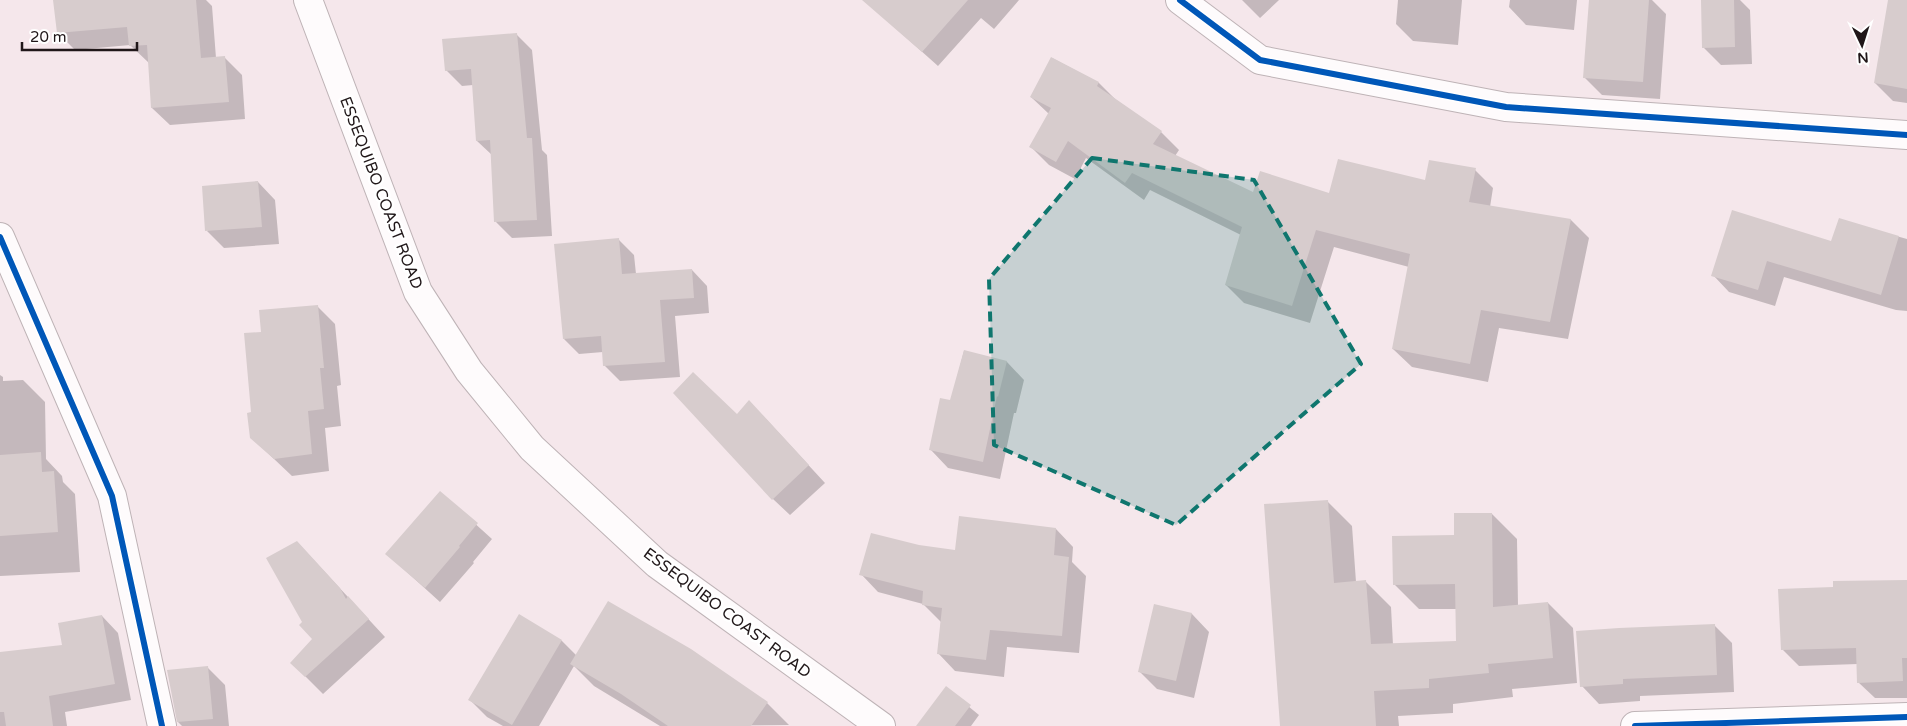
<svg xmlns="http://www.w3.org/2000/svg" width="1907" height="726" viewBox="0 0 1907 726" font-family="'Varela Round',sans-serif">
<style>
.shadow{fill:#0003}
.building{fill:#d7cccd}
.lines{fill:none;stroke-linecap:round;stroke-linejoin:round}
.street-casing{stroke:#beb3b6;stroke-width:30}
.primary-casing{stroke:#beb3b6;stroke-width:30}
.street{stroke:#fefbfc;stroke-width:28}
.primary{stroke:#fefbfc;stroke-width:28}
.cycleway-casing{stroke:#fff;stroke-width:9}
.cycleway{stroke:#0057b8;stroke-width:6}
.marked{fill:#0f766e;fill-opacity:0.2;stroke:#0f766e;stroke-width:4;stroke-dasharray:10 6;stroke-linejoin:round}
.labels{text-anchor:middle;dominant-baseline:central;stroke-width:5;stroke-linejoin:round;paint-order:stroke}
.street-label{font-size:16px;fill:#201719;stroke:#fff}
</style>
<rect width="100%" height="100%" fill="#f5e7eb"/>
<!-- shadow -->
<path class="shadow" d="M 54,0 L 206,0 L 212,6 L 216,58 L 224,57 L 242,75 L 245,119 L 170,125 L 152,108 L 149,63 L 130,45 L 75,50 L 58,33 Z
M 864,0 L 1019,0 L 994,29 L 981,18 L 938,66 Z
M 1242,0 L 1279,0 L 1260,18 Z
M 1398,0 L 1462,0 L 1458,45 L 1413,41 L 1396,24 Z
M 1510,0 L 1577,0 L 1574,30 L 1526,25 L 1509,7 Z
M 1591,0 L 1652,0 L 1666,14 L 1660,99 L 1602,95 L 1585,78 Z
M 1702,0 L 1740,0 L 1750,10 L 1752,64 L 1721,65 L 1703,47 Z
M 1907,6 L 1907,103 L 1893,101 L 1875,83 Z
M 516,34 L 532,50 L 542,150 L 547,155 L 552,236 L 512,238 L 496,222 L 492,155 L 477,141 L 473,85 L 462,86 L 446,70 Z
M 1052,58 L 1099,83 L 1116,100 L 1161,132 L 1179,150 L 1175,156 L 1254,194 L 1330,194 L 1426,182 L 1475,170 L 1493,188 L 1490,207 L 1571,220 L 1589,238 L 1568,339 L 1499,328 L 1488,382 L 1412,367 L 1393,349 L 1409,267 L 1334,247 L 1310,323 L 1244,303 L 1226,285 L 1241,235 L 1150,190 L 1144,200 L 1086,158 L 1075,179 L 1049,165 L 1031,147 L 1049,114 L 1031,97 Z
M 258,182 L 275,200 L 279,244 L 224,248 L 207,231 Z
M 1839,220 L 1907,239 L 1907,311 L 1896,310 L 1784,277 L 1775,306 L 1729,292 L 1713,275 L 1832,243 Z
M 619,240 L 634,255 L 636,274 L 692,270 L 707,286 L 709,313 L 675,316 L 680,377 L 620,381 L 604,365 L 603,352 L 579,354 L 564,339 Z
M 317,306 L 335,324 L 341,385 L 337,386 L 341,426 L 325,428 L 329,471 L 292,476 L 252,438 L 253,414 L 262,333 Z
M 964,351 L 1007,362 L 1024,380 L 1016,413 L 1014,413 L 1000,479 L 948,468 L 931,450 L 951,401 Z
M 0,375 L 3,377 L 3,381 L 23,380 L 45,402 L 46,459 L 62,476 L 63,482 L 75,494 L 80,572 L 0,576 Z
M 737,415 L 766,419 L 825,483 L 790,515 L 773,499 Z
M 440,492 L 492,539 L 473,562 L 474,563 L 440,602 L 387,554 Z
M 1327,501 L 1352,526 L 1356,582 L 1366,582 L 1391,607 L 1393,645 L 1457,642 L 1457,609 L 1419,609 L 1394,584 L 1456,536 L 1492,514 L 1517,539 L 1518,606 L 1548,603 L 1573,628 L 1577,683 L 1512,689 L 1513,697 L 1453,704 L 1453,713 L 1398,716 L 1399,726 L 1281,726 Z
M 1056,529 L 1073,547 L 1072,562 L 1086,576 L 1079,653 L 1007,647 L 1004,677 L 955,671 L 938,653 L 941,622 L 923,604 L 878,592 L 861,574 L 919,546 L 956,551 Z
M 297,542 L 385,637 L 323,694 L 292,663 L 313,639 L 303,622 Z
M 1907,582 L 1907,698 L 1875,698 L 1858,682 L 1858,664 L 1799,666 L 1783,650 L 1834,588 Z
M 1155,606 L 1192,614 L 1209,632 L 1194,698 L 1157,689 L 1140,672 Z
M 102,616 L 118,633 L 131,700 L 65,712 L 67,726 L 0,726 L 0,653 L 64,646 Z
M 519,616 L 562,641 L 577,656 L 691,650 L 767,703 L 789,725 L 660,726 L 594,686 L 574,666 L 539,726 L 503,726 L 487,717 L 470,700 Z
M 1714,625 L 1732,643 L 1734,692 L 1640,696 L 1640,701 L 1599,704 L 1582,686 Z
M 207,667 L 225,685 L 229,726 L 182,726 L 178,722 L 168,671 Z
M 946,688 L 979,715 L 971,726 L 922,726 Z"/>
<!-- building -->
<path class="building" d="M 53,0 L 196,0 L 201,58 L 225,56 L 229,102 L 151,108 L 147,45 L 129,46 L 127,27 L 57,33 Z
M 862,0 L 968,0 L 922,52 Z
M 1589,0 L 1649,0 L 1643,82 L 1583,78 Z
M 1701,0 L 1734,0 L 1735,47 L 1702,48 Z
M 1888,0 L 1907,0 L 1907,89 L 1874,83 Z
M 517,33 L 527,138 L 532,138 L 537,220 L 494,222 L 490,140 L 476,141 L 471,69 L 445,71 L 442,39 Z
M 1051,57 L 1099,82 L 1097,86 L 1162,131 L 1153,144 L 1253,192 L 1260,171 L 1329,193 L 1338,159 L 1425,180 L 1429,160 L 1476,168 L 1469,202 L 1571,219 L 1550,322 L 1481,310 L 1470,364 L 1392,349 L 1410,254 L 1316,230 L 1292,306 L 1225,285 L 1242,227 L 1132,173 L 1125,183 L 1068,141 L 1056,162 L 1029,147 L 1051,108 L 1030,97 Z
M 258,181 L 262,227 L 205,231 L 202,186 Z
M 1732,210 L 1831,241 L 1839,218 L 1899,236 L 1881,295 L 1767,261 L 1758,290 L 1711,276 Z
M 619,238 L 622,274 L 692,269 L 694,298 L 660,300 L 665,362 L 603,366 L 601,336 L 563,339 L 554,244 Z
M 318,305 L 324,368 L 320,368 L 324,409 L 308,411 L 312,454 L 274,459 L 250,438 L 247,413 L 251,412 L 244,333 L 261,332 L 259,310 Z
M 964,350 L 1007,361 L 998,397 L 997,396 L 983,462 L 929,450 L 940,398 L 950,400 Z
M 693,372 L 737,414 L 749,400 L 809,465 L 772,500 L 673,393 Z
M 41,452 L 42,472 L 54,471 L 58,532 L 0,536 L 0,455 Z
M 440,491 L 478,523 L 459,546 L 460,547 L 425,588 L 385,554 Z
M 1328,500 L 1334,583 L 1366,580 L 1371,644 L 1456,641 L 1455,584 L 1393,585 L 1392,536 L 1454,535 L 1454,513 L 1492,513 L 1493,607 L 1548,602 L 1553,658 L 1488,664 L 1489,673 L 1429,679 L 1429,688 L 1374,691 L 1376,726 L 1280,726 L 1264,504 Z
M 959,516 L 1056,528 L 1054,555 L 1069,557 L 1062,636 L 990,630 L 986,660 L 937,654 L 942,608 L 922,605 L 923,591 L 859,575 L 871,533 L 919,545 L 955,550 Z
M 297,541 L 340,588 L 346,599 L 348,596 L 369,619 L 305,677 L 290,663 L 312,639 L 299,625 L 302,622 L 266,558 Z
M 1907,580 L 1907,658 L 1902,658 L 1903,681 L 1857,683 L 1856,648 L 1781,650 L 1778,589 L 1833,587 L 1833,581 Z
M 608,601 L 691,649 L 768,702 L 751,726 L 668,726 L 621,694 L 570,664 Z
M 1154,604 L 1192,613 L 1176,681 L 1138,672 Z
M 519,614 L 562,640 L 512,725 L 468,700 Z
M 102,615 L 115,684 L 49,696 L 53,726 L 6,726 L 4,712 L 0,712 L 0,652 L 62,645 L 58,623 Z
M 1715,624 L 1717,675 L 1623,679 L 1623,684 L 1580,687 L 1576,631 L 1619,628 Z
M 208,666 L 213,719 L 177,722 L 167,670 Z
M 946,686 L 971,705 L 955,726 L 916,726 Z"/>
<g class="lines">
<!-- street casing -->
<g class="street-casing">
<path id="street" d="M 1180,0 L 1260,60 L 1506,107 L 1907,135
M 0,237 L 112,496 L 162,726
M 1635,726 L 1907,717"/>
</g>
<!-- primary casing -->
<g class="primary-casing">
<path id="primary" d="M 308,0 L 418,292 L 469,371 L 532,448 L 657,564 L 881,726"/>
</g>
<!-- street -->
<use href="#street" class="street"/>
<!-- primary -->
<use href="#primary" class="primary"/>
<!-- cycleway casing -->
<g class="cycleway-casing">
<path id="cycleway" d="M 1180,0 L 1260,60 L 1506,107 L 1907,135
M 0,237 L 112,496 L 162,726
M 1635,726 L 1907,717"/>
</g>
<!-- cycleway -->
<use href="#cycleway" class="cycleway"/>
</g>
<!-- marked area -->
<path class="marked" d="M 1092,158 L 1254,180 L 1361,364 L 1176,525 L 994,445 L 989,279 Z"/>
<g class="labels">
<!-- street labels -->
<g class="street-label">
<text transform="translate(381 193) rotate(69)">ESSEQUIBO COAST ROAD</text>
<text transform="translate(727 613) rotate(37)">ESSEQUIBO COAST ROAD</text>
</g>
</g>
<!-- north arrow -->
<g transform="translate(1862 45) rotate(176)" stroke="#ffffff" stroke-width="4" paint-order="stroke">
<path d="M0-4L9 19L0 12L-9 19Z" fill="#201719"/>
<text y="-8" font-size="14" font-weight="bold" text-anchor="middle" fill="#201719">N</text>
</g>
<!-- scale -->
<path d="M22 42v8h115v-8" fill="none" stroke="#201719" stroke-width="2.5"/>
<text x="30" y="42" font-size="15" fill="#201719" stroke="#ffffff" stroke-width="4" paint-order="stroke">20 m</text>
</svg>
